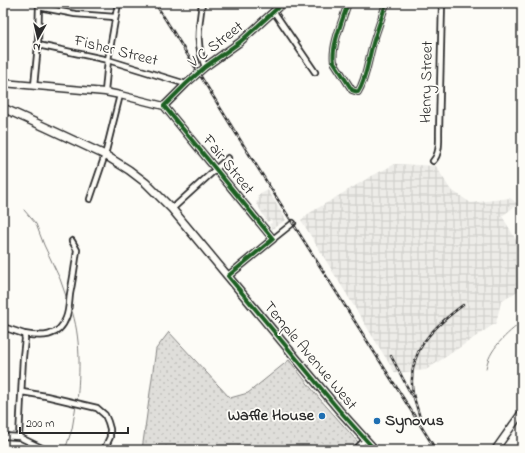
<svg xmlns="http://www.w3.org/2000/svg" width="525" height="453" viewBox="0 0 525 453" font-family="'Indie Flower',sans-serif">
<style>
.industrial{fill:url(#industrial-grid)}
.grass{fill:url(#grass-dots);stroke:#858482}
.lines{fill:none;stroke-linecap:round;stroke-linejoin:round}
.stream{stroke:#7e7d7b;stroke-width:1}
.street-casing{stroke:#2b2b2b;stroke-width:8}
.secondary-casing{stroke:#2b2b2b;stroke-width:9}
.primary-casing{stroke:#2b2b2b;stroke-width:10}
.street{stroke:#fdfcf7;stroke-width:4.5}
.secondary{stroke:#fdfcf7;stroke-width:6}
.primary{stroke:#fdfcf7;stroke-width:7}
.rail-casing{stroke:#2b2b2b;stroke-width:2.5}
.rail{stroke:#fdfcf7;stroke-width:1;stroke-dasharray:3;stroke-linecap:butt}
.cycleway-casing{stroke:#fdfcf7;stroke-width:6}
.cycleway{stroke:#1b5e20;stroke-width:4}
.poi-dot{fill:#1f6fb2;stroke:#fdfcf7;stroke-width:1.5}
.labels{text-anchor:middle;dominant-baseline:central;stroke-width:3.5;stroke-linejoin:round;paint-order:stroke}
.street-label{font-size:16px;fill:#2b2b2b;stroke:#fdfcf7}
.poi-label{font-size:16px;font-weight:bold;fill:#2b2b2b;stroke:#fdfcf7;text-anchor:end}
</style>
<defs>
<pattern id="industrial-grid" width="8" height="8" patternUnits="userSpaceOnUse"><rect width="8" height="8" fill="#edece8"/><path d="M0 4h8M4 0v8" fill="none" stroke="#cbcbc7"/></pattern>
<pattern id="grass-dots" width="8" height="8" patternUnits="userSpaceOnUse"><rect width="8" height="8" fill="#dfdeda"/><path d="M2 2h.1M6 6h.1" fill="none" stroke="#c0bfbb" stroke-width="1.8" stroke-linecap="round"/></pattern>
</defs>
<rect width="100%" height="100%" fill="#fdfcf7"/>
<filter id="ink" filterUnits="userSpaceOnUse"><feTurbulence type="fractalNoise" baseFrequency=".025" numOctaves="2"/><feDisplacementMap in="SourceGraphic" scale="8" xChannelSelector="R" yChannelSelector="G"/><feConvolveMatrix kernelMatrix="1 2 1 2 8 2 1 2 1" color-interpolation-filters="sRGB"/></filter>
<g filter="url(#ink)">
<!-- industrial -->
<path class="industrial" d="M 395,164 L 436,166 L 450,189 L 471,203 L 510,198 L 518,204 L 502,216 L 522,250 L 522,288 L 501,302 L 496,323 L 426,370 L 395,373 L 301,220 L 308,214 L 370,177 Z
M 268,190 L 286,220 L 272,229 L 269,224 L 272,223 L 271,220 L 267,222 L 256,202 L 259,200 L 257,196 Z"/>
<!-- grass -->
<path class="grass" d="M 169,332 L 230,398 L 248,393 L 289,360 L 319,398 L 358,442 L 351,450 L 142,450 L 156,349 Z"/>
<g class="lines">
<!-- stream -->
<path class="stream" d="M 24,210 L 36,224 L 44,245 L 60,279 L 67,299
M 71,308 C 81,336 80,372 77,402
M 486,369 C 488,350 507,333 522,322
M 65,450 L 72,429 L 76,405"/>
<!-- street casing -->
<g class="street-casing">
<path id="street" d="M 202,3 C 199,28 195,42 205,67
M 348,3 C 343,19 331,46 334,62 L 352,90 L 358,92 C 366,80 368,61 372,47 C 376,32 382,18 386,3
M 39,7 L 75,14 L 115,17
M 274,12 L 315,72
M 38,45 L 108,60 L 186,84
M 34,86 L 38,45 L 39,3
M 105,92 L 108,60 L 118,3
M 433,161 C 440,154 439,141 439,132 L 442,3
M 90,199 L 105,155 L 120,95
M 172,209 L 228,158
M 273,239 L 293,223
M 3,327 L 24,334 L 25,339 L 23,357 L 19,437
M 24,334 C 41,337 59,338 66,318 C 69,311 69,302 70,294 C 73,279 75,265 77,250 L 72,241
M 22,392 L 46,396 L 97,408 L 105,415 L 108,422 L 110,429 L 110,437 L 104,450
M 3,436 L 19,437 L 46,450
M 355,450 L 365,440"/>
</g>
<!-- secondary casing -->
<g class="secondary-casing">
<path id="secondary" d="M 3,83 L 105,92 L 120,95 L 164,106 L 273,239 L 228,276
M 164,106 L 186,84 L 205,67 L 240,42 L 283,3
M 495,450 L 522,412"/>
</g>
<!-- primary casing -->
<g class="primary-casing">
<path id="primary" d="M 3,108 L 45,127 L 105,155 L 129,170 L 146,183 L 172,209 L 339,410 L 375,450"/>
</g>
<!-- street -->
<use href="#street" class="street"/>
<!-- secondary -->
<use href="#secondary" class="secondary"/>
<!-- primary -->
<use href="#primary" class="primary"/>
<!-- rail casing -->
<g class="rail-casing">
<path id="rail" d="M 155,3 L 174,33 L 232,127 L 436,450
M 391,356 L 412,396
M 420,418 C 418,410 415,402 413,394 C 406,352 432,328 463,305"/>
</g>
<!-- rail -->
<use href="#rail" class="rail"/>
<!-- cycleway casing -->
<g class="cycleway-casing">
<path id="cycleway" d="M 283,3 L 240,42 L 205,67 L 186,84 L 164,106 L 273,239 L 228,276 L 339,410 L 375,450
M 348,3 C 343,19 331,46 334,62 L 352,90 L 358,92 C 366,80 368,61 372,47 C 376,32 382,18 386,3"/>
</g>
<!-- cycleway -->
<use href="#cycleway" class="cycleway"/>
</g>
</g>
<!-- markers -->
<g class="poi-dot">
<circle cx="322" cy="416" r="4"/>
<circle cx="377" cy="421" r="4"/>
</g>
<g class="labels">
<!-- street labels -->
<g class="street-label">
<text transform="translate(216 45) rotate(-38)">V C Street</text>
<text transform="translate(116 51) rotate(14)">Fisher Street</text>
<text transform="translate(427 82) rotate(-89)">Henry Street</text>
<text transform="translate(228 165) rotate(51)">Fair Street</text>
<text transform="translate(310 356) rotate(50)">Temple Avenue West</text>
</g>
<!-- poi labels -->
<g class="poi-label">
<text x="314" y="416">Waffle House</text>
<text x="385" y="421" text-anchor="start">Synovus</text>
</g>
</g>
<!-- margin -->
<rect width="525" height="453" fill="none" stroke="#fdfcf7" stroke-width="16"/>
<rect x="8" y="8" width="509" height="437" fill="none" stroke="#2b2b2b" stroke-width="1.5" filter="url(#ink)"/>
<!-- north arrow -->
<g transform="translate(38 38) rotate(188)" stroke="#fdfcf7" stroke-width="3" paint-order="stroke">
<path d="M0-3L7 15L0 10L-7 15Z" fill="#2b2b2b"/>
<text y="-6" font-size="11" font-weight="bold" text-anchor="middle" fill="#2b2b2b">N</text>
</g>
<!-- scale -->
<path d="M20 427v6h108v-6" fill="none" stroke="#2b2b2b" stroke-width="2"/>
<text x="26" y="427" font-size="12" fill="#2b2b2b" stroke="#fdfcf7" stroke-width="3" paint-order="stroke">200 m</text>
</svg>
